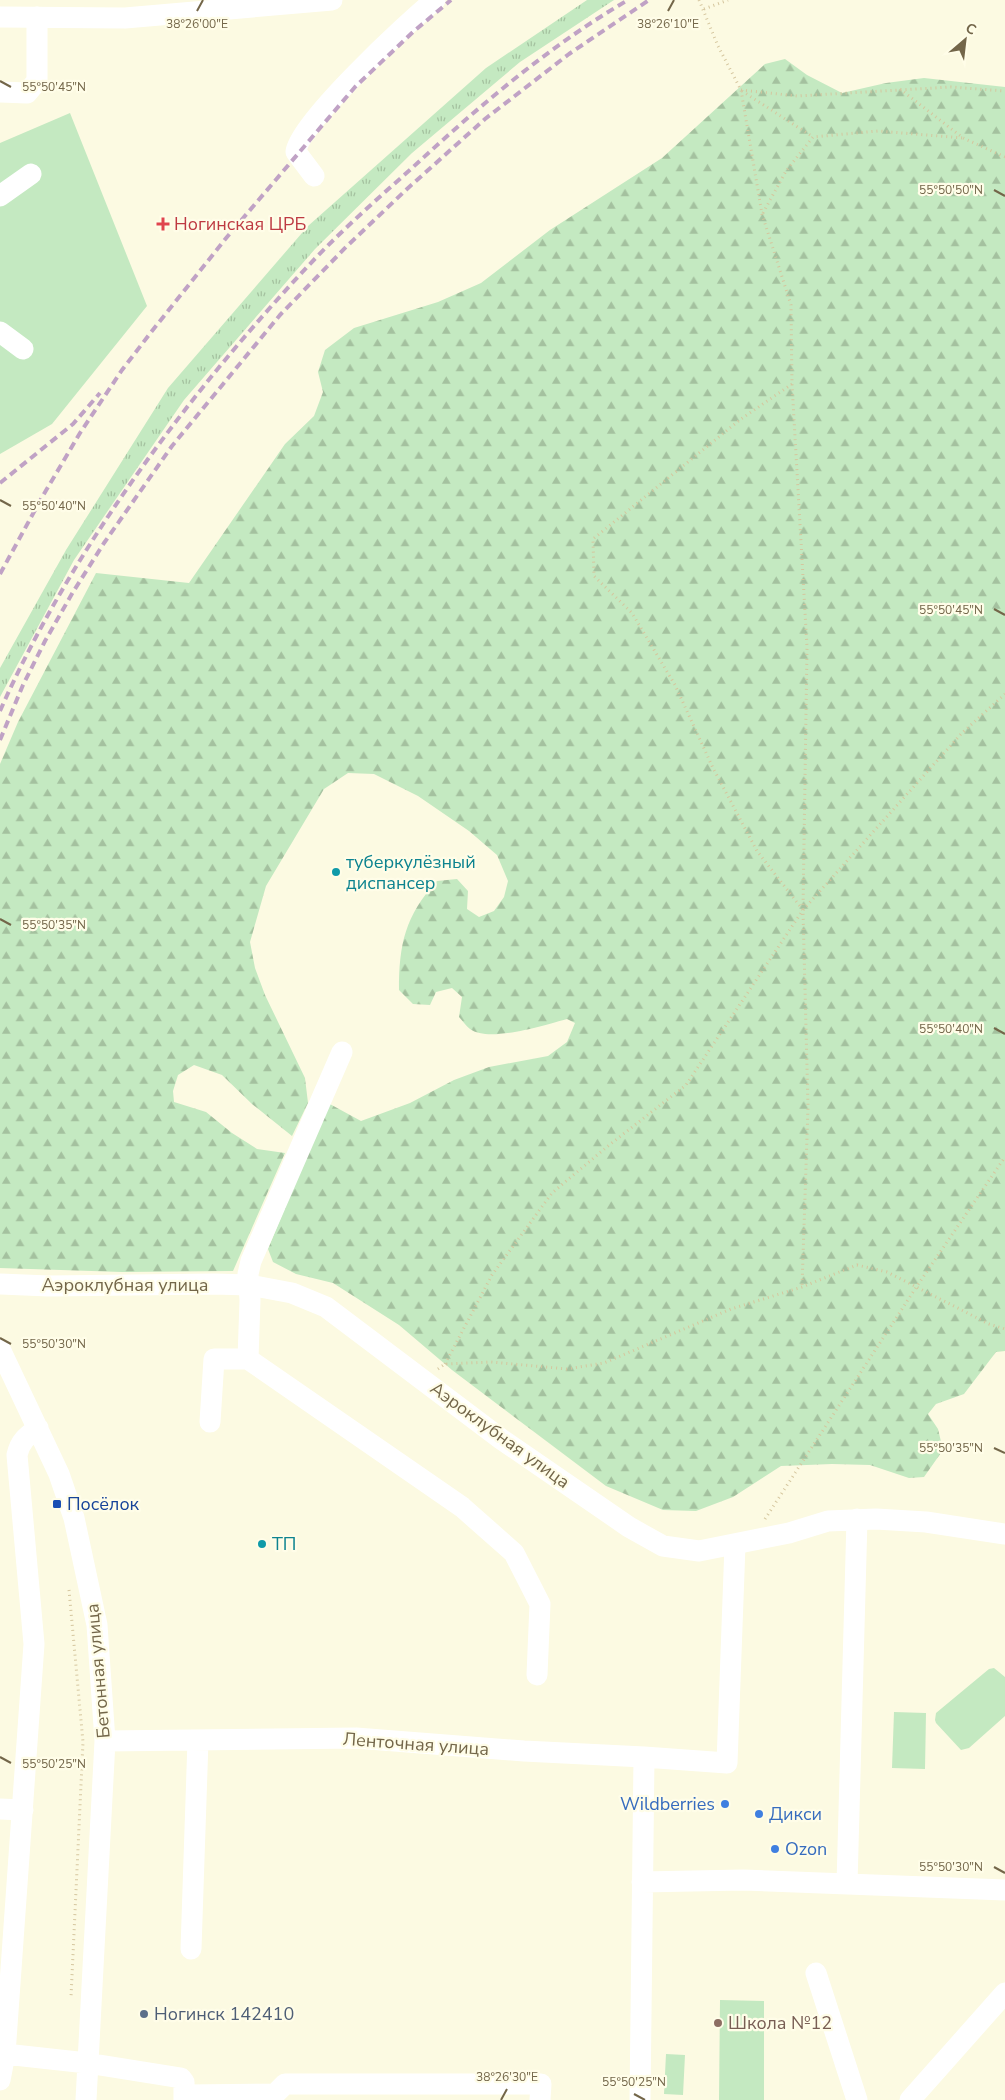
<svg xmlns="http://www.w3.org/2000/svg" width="1005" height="2100" viewBox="0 0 1005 2100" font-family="'Nunito Sans',sans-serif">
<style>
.grass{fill:url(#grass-tufts)}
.forest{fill:url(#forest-firs)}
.green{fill:#c4e9c1}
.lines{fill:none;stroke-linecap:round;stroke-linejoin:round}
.path{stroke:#d5c69e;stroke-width:3;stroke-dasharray:1 4;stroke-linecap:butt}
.minor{stroke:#fff;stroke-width:21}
.rail{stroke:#c0a2c5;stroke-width:4;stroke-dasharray:8 5;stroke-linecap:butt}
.ticks{fill:none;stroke:#736649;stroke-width:2}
.health-dot{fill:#e0444e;stroke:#fffde8;stroke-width:2}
.culture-dot{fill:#0f9aa8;stroke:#fffde8;stroke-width:2}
.transit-dot{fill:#1a4fb4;stroke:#fffde8;stroke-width:2}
.shop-dot{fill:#3f7fe0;stroke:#fffde8;stroke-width:2}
.service-dot{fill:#5c6f8a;stroke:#fffde8;stroke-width:2}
.education-dot{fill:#8d6e63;stroke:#fffde8;stroke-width:2}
.labels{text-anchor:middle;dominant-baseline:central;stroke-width:4.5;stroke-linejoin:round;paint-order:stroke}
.health-label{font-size:18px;fill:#be3a42;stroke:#fffde8;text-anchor:start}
.culture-label{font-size:18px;fill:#0d838f;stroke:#fffde8;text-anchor:start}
.street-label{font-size:18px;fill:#736649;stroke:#fffde8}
.transit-label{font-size:18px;fill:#164399;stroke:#fffde8;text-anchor:start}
.shop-label{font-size:18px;fill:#366cbe;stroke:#fffde8;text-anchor:start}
.service-label{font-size:18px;fill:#4e5e75;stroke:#fffde8;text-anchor:start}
.education-label{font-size:18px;fill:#785e54;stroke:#fffde8;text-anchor:start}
.ticks-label{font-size:12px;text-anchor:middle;fill:#736649;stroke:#fffde8;stroke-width:4.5;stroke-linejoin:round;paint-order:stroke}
</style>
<defs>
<pattern id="grass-tufts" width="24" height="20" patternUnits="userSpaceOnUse" patternTransform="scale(1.25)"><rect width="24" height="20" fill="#c4e9c1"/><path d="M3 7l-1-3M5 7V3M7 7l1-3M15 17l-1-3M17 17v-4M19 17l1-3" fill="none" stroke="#a4c19f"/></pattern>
<pattern id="forest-firs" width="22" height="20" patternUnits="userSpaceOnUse" patternTransform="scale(1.25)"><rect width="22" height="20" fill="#c4e9c1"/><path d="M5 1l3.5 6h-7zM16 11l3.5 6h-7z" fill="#a4c19f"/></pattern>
</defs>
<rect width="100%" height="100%" fill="#fcfae2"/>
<!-- grass -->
<path class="grass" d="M 587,0 L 614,0 L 520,62 L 412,153 L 315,249 L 184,400 L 74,560 L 0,697 L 0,668 L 66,550 L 168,388 L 308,226 L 486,68 Z"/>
<!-- forest -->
<path class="forest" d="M 785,59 L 807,75 L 842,93 L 886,83 L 924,78 L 1005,87 L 1005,1351 L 996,1352 L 964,1394 L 936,1404 L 928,1414 L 938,1429 L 943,1450 L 924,1477 L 909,1478 L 870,1465 L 832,1464 L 781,1466 L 733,1497 L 696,1511 L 663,1510 L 606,1486 L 452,1370 L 399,1325 L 333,1283 L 296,1274 L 273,1262 L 268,1249 L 328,1103 L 361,1121 L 410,1103 L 454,1080 L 489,1067 L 548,1056 L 567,1042 L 575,1023 L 567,1019 C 545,1025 489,1043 470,1029 C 466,1026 463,1021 459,1017 L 462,997 L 452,988 L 436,992 L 430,1005 L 413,1004 L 399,990 C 399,944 405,916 437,881 L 457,879 L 468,891 L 467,909 L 479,917 L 494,911 L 504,897 L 508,881 L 497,855 L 469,831 L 418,796 L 374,774 L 348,773 L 324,789 L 266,886 L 250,942 L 255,968 L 265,995 L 305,1078 L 308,1103 L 292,1136 L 252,1104 L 222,1075 L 194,1065 L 178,1075 L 173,1091 L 174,1102 L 206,1112 L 232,1133 L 257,1149 L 285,1153 L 233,1271 L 122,1272 L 0,1268 L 0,764 L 18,722 L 96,573 L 189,583 L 285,444 L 314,416 L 323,392 L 318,372 L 325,350 L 354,328 L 438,302 L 481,283 L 550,230 L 662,158 L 765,64 Z"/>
<!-- green -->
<path class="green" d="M 70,113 L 147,306 L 52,424 L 0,454 L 0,143 Z
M 994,1668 L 1005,1677 L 1005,1716 L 969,1748 L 961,1750 L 936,1723 L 935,1720 L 936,1713 L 989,1669 Z
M 894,1712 L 926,1713 L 925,1769 L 892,1768 Z
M 720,2000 L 764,2001 L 764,2100 L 719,2100 Z
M 666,2054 L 685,2055 L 683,2095 L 664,2094 Z"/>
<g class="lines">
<!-- path -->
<path class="path" d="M 699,0 L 718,46 L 741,90 L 762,214 L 791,305 L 792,384 L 807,647 L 803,910 L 808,1107 L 802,1287
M 704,9 L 728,0
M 900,89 L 963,138 L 1005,157
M 741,90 L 797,96 L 951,87 L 1005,91
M 742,91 L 813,137
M 763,213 L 786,171 L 813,137 L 878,131 L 963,138
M 792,384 L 741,419 L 593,539 L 594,576 L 632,613 L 675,685 L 713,768 L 757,851 L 803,910
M 445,1364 L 492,1275 L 552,1193 L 608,1146 L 686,1085 L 803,910 L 962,733 L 1005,694
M 438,1369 L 445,1364 L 491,1362 L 567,1369 L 604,1363 L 731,1309 L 802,1287 L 857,1265 L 887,1272 L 989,1324 L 1005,1329
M 765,1519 L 917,1286 L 1005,1157
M 69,1590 L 83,1742 L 71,1997"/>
<!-- minor -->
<path class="minor" d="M 0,17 L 125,18 L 332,0
M 0,92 L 27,93 L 37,81 L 37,17
M 314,176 L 296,152 C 297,125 409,21 435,0
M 0,196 L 31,174
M 0,332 L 23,349
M 0,1284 L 49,1286 L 214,1284 L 249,1285 L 292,1293 L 326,1307 L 501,1439 L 629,1527 L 663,1546 L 699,1551 L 789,1533 L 828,1521 L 876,1519 L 926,1522 L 1005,1534
M 0,1349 L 59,1474 L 74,1518 L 97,1625 L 105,1741 L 86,2100
M 248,1359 L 462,1507 L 514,1553 L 540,1604 L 537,1675
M 210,1422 L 214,1359 L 248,1359 L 250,1300 L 248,1274 L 251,1261 L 342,1052
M 105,1741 L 356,1738 L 524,1751 L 644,1757 L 727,1763 L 735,1545
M 0,1809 L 23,1810
M 642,1882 L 743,1880 L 1005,1890
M 847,1884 L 857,1519
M 191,1949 L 198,1740
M 816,1973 L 857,2100
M 5,2054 L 87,2063 L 181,2078 L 184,2082 L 184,2100
M 0,2080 L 5,2054 L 34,1644 L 17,1455 C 20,1441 27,1436 38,1428
M 184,2095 L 275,2094 L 285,2084 L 541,2084 L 540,2100
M 640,2100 L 644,1757
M 910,2100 L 1005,1993"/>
<!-- rail -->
<path class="rail" d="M 0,483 L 73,424 L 100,393
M 0,574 L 41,499 L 80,433 L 122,370 L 152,331 L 227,237 L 355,87 L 413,32 L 451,0
M 0,711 C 71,550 189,393 309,265 C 341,231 376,200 411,169 C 478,107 549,46 628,0
M 0,740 L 23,685 L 45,641 L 73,592 L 104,543 L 172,446 L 280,315 L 346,247 L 407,189 L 485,119 L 569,54 L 649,0"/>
</g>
<!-- ticks -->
<path class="ticks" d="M 197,11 L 203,0M 668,11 L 674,0M 0,81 L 11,87M 994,190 L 1005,196M 0,500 L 11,506M 994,609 L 1005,615M 0,919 L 11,925M 994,1028 L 1005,1034M 0,1338 L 11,1344M 994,1448 L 1005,1453M 0,1757 L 11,1763M 994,1867 L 1005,1873M 634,2094 L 645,2100M 501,2100 L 507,2089"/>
<!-- markers -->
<path class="health-dot" d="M160.5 216.5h5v5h5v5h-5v5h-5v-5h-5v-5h5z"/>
<g class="culture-dot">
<circle cx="336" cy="872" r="5"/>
<circle cx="262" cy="1544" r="5"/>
</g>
<rect class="transit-dot" x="52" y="1499" width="10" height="10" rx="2.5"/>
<g class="shop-dot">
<circle cx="725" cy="1804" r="5"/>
<circle cx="759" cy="1814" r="5"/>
<circle cx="775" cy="1849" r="5"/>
</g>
<circle class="service-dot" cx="144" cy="2014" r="5"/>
<circle class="education-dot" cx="718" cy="2023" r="5"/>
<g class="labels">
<!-- health labels -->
<g class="health-label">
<text x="174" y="224">Ногинская ЦРБ</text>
</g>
<!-- culture labels -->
<g class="culture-label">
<text x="346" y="862">туберкулёзный<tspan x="346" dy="21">диспансер</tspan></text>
<text x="272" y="1544">ТП</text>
</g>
<!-- street labels -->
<g class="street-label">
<text x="125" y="1285">Аэроклубная улица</text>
<text transform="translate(500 1435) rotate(36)">Аэроклубная улица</text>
<text transform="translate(98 1671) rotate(-95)">Бетонная улица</text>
<text transform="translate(416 1744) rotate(4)">Ленточная улица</text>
</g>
<!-- transit labels -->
<g class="transit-label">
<text x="67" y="1504">Посёлок</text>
</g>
<!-- shop labels -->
<g class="shop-label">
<text x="715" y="1804" text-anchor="end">Wildberries</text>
<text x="769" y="1814">Дикси</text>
<text x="785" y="1849">Ozon</text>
</g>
<!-- service labels -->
<g class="service-label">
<text x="154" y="2014">Ногинск 142410</text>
</g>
<!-- education labels -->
<g class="education-label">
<text x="728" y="2023">Школа №12</text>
</g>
</g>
<g class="ticks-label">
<text x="197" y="28">38°26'00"E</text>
<text x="668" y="28">38°26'10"E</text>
<text x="54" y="91">55°50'45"N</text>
<text x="951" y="194">55°50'50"N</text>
<text x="54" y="510">55°50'40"N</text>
<text x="951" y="614">55°50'45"N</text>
<text x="54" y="929">55°50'35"N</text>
<text x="951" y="1033">55°50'40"N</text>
<text x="54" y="1348">55°50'30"N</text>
<text x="951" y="1452">55°50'35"N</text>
<text x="54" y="1768">55°50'25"N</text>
<text x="951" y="1871">55°50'30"N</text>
<text x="507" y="2081">38°26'30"E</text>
<text x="634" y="2086">55°50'25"N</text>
</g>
<!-- north arrow -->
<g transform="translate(965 40) rotate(28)" stroke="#fffde8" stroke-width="4" paint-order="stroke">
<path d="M0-4L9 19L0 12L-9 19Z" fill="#736649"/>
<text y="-8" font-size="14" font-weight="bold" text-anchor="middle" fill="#736649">С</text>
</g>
</svg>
